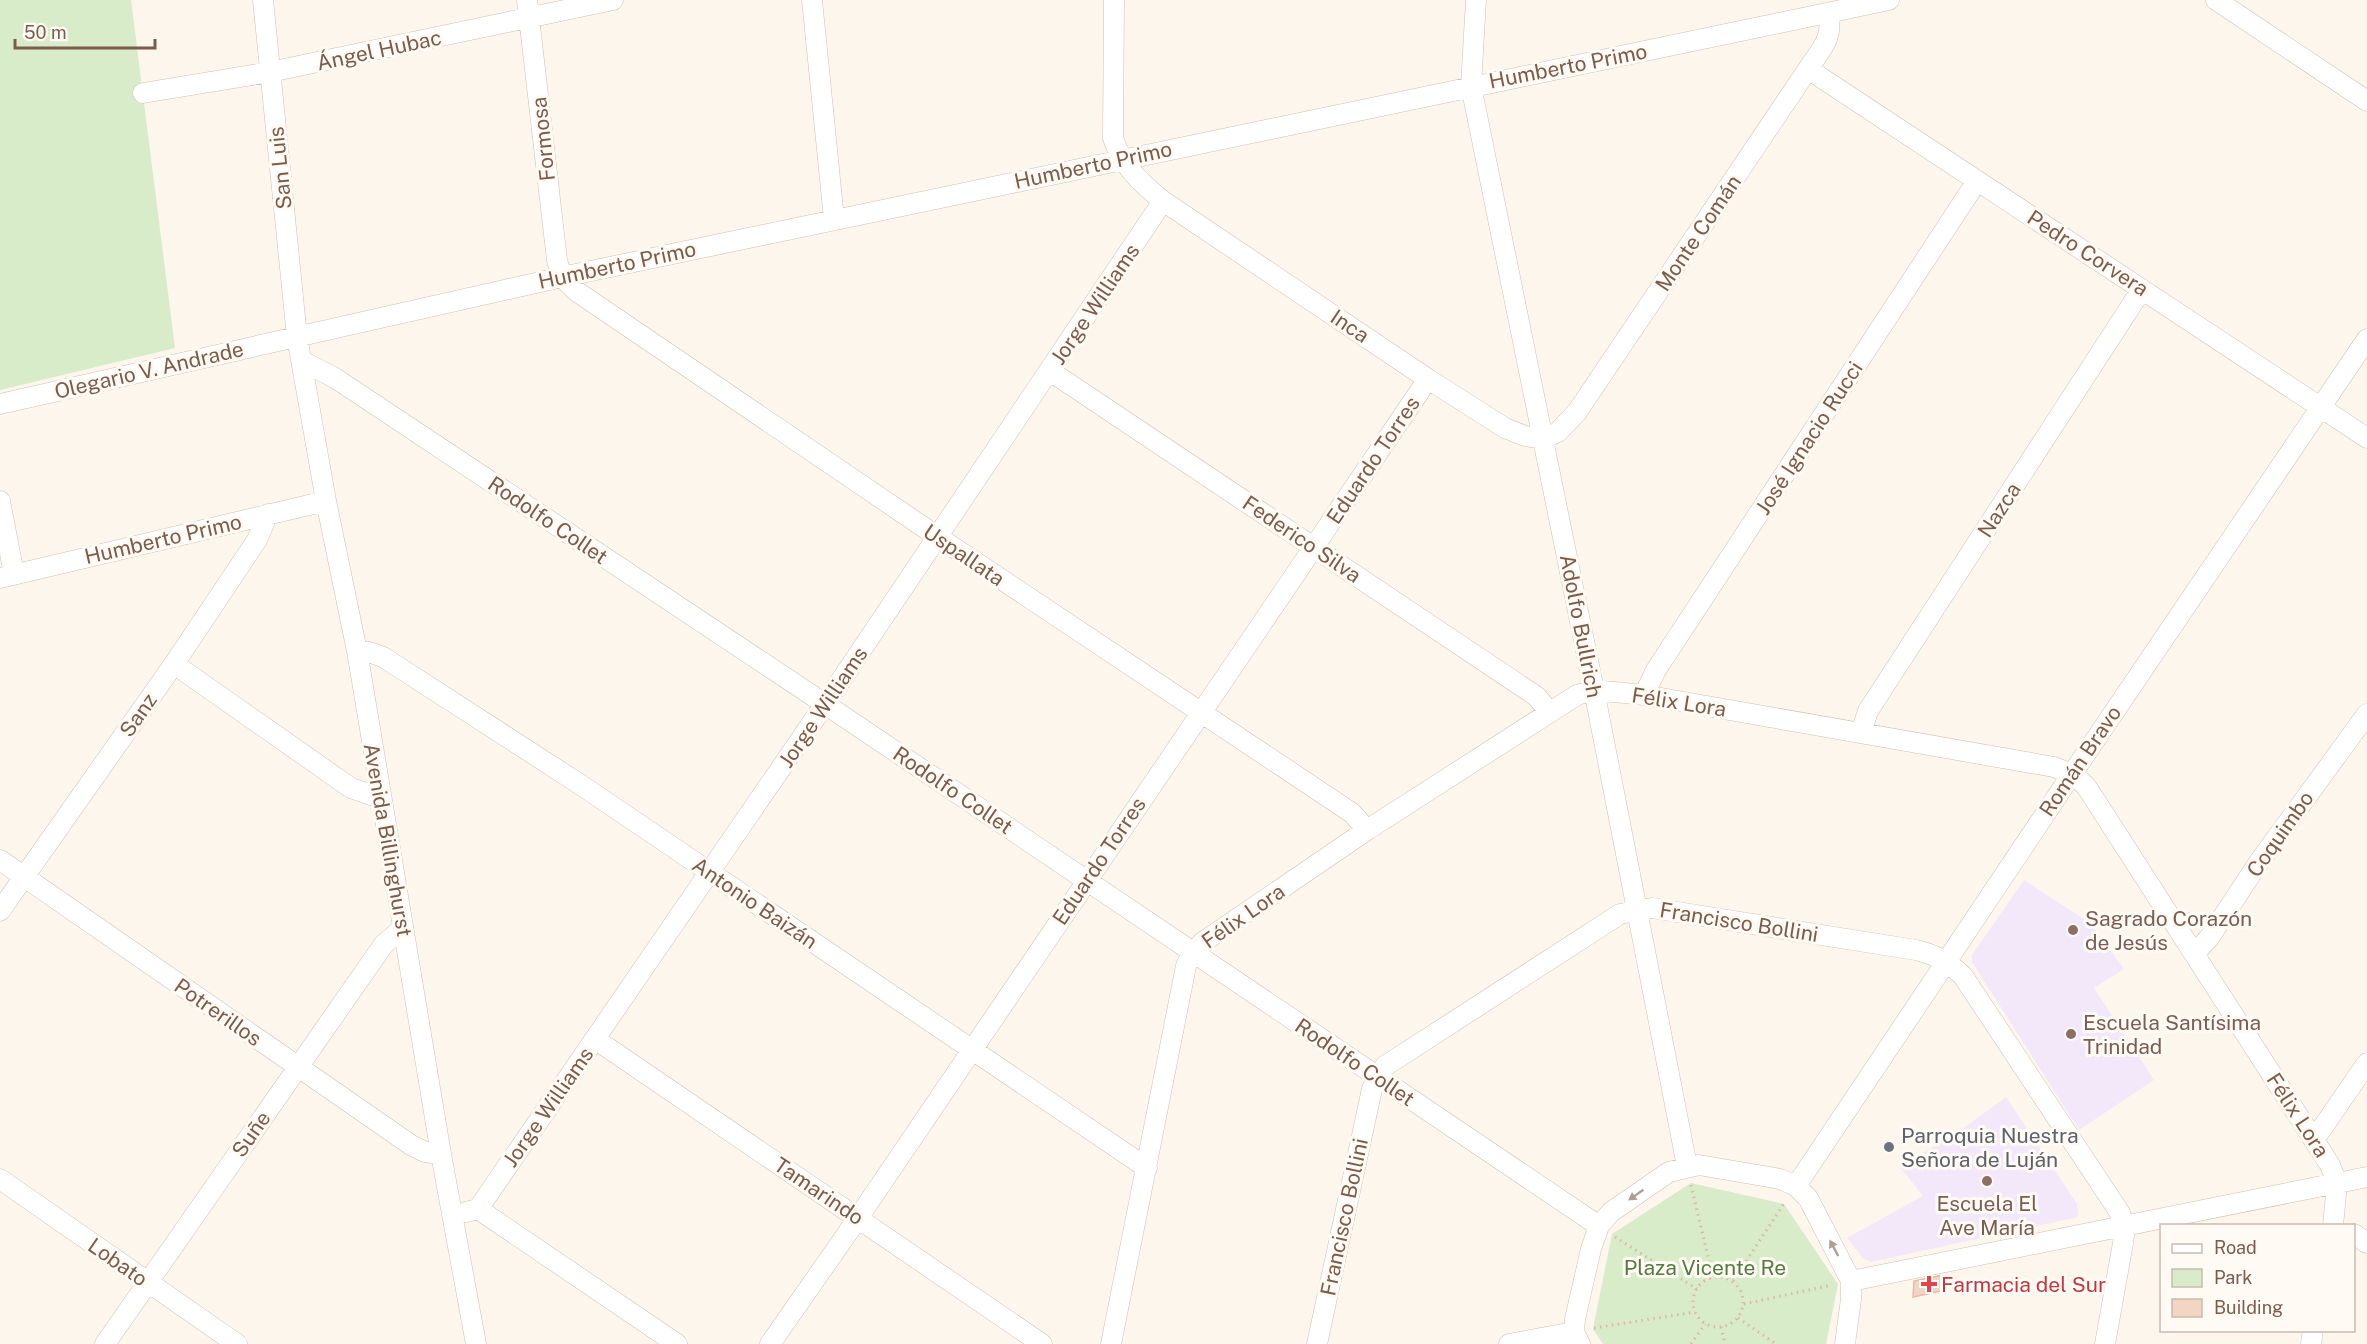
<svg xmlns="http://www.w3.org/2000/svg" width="2367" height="1344" viewBox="0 0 2367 1344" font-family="'Public Sans',sans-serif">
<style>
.education{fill:#f3e8fa}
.green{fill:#d8ecc9}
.building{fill:#f3d5c3;stroke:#e6bba3;stroke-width:1.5}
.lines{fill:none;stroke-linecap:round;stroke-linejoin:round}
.minor-casing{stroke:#d1beb0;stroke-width:21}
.path{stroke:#d9b8a5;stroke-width:3;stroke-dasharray:1.5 4.5;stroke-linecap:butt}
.minor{stroke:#fff;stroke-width:20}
.oneway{fill:#af9d94}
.education-dot{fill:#8d6e63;stroke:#fffaf3;stroke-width:2}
.worship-dot{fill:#6b7280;stroke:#fffaf3;stroke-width:2}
.health-dot{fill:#e0444e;stroke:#fffaf3;stroke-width:2}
.labels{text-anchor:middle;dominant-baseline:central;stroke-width:6;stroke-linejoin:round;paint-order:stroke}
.street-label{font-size:21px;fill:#7a5c4d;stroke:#fffaf3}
.education-label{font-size:21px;fill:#785e54;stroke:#fffaf3;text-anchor:start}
.worship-label{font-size:21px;fill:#5b616d;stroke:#fffaf3;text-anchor:start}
.park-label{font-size:21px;fill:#537a41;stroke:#fffaf3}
.health-label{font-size:21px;fill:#be3a42;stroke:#fffaf3;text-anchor:start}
</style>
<rect width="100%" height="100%" fill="#fdf6ec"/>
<!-- education -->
<path class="education" d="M 2024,880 L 2090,923 L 2124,969 L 2094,988 L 2154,1080 L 2079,1130 L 1972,962 L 1972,955 Z
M 2006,1097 L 2077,1204 L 2078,1217 L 1871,1262 L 1863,1258 L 1847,1238 L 1923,1196 L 1900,1167 L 1964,1128 Z"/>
<!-- green -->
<path class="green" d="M 0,0 L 131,0 L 175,348 L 0,390 Z
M 1691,1183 L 1784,1204 L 1838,1284 L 1826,1344 L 1603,1344 L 1593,1329 L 1612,1234 Z"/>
<!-- building -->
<path class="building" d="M 1943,1275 L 1946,1290 L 1913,1297 L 1914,1281 Z"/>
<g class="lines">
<!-- minor casing -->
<g class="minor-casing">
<path id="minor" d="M 263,0 L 297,337 L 326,501 L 357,651 L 441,1154 L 476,1344
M 527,0 L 557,260 L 562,277 L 576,291 L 938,537 L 1352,813 L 1367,830
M 812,0 L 834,219
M 1114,0 L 1113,138 C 1122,166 1141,183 1163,201 L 1428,379 L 1505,428 L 1525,436 L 1543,439 L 1558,432 L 1577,412 L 1808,69 C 1821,49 1834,38 1828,14
M 1476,0 L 1471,86 L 1594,690 L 1687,1166
M 2216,0 L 2367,101
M 1808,69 L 2367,438
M 143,93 L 270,72 L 613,0
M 302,361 L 335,378 L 825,704 L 1599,1226
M 1050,371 L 1536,696 L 1550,712
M 0,404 L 562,277 L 1889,0
M 0,501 L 14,574
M 0,578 L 326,501
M 357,651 L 369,652 L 383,657 L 581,785 L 1147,1168
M 174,664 L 351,788 L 380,798
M 1644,695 L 1656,670 L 1977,181
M 1861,733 L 1868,711 L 2142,289
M 0,860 L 411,1145 L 425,1152 L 441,1154
M 0,911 L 174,664 L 257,540 L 268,514
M 2194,954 L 2209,938 L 2259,862 L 2367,714
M 595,1039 L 1042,1344
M 2314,1140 L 2367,1063
M 0,1179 L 237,1344
M 1796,1186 L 2072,774 L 2367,339
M 478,1209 L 825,704 L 1163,201
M 466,1212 L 478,1209 L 677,1344
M 2354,1234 L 2367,1243
M 1851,1281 L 2367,1177
M 105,1344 L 384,944 L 403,928
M 770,1344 L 858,1218 L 1428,379
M 1111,1344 L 1186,966 L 1192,953 L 1203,942 L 1367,830 L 1577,695 L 1594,690 L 1644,695 L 2054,767 L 2072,774 L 2086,786 L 2330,1165 L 2337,1183 L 2333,1226
M 1317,1344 L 1372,1089 L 1385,1066 L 1620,914 L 1652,908 L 1916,950 C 1937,955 1948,962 1963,976 L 2120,1213 L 2125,1227 L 2123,1243 L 2105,1344
M 1509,1344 L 1574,1332
M 1580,1344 L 1574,1332 L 1575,1319 L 1591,1249 L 1599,1226 L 1611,1212 L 1669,1172 L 1699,1165 L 1780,1179 L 1796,1186 L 1808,1198 L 1851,1281 L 1851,1299 L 1845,1344
M 2311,1344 L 2313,1330"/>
</g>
<!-- path -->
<path class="path" d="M 1691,1185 L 1713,1278
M 1615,1237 L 1697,1289
M1693 1302a25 25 0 1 1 50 0a25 25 0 1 1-50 0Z
M 1733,1281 L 1785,1202
M 1744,1304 L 1832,1285
M 1738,1318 L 1776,1344
M 1721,1327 L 1725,1344
M 1594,1328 L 1695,1312
M 1691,1344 L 1705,1324"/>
<!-- minor -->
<use href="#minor" class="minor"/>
</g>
<!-- one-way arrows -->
<defs><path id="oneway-solid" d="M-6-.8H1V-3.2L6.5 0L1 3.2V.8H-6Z" transform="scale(1.5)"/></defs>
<g class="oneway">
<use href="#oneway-solid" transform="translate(1636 1195) rotate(145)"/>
<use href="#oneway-solid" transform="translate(1834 1248) rotate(-118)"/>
</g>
<!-- markers -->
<g class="education-dot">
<circle cx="2073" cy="930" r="6"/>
<circle cx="2071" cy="1034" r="6"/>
<circle cx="1987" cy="1181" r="6"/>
</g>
<circle class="worship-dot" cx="1889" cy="1147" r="6"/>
<path class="health-dot" d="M1926 1275h6v6h6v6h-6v6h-6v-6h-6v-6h6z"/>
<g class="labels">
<!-- street labels -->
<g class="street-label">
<text transform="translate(379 50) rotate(-12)">Ángel Hubac</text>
<text transform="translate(1568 66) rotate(-11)">Humberto Primo</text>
<text transform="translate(543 139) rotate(-96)">Formosa</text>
<text transform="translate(1093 165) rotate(-12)">Humberto Primo</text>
<text transform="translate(280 168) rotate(-96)">San Luis</text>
<text transform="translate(1698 233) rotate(-56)">Monte Comán</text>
<text transform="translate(2088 253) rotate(33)">Pedro Corvera</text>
<text transform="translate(617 265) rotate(-12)">Humberto Primo</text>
<text transform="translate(1095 304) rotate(-56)">Jorge Williams</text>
<text transform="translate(1350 326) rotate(34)">Inca</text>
<text transform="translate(149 370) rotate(-13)">Olegario V. Andrade</text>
<text transform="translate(1809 438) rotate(-57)">José Ignacio Rucci</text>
<text transform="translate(1373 460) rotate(-56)">Eduardo Torres</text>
<text transform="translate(1999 510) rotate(-57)">Nazca</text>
<text transform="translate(548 520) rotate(34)">Rodolfo Collet</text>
<text transform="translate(163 539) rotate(-13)">Humberto Primo</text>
<text transform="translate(1302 539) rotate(34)">Federico Silva</text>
<text transform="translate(964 555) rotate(34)">Uspallata</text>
<text transform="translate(1581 626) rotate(79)">Adolfo Bullrich</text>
<text transform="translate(1679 702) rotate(9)">Félix Lora</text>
<text transform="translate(823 707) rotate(-56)">Jorge Williams</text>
<text transform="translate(138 715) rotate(-55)">Sanz</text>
<text transform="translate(2080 761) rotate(-56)">Román Bravo</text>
<text transform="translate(953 790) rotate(34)">Rodolfo Collet</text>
<text transform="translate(2280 834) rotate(-55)">Coquimbo</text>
<text transform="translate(388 840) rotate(80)">Avenida Billinghurst</text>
<text transform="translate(1099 861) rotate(-56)">Eduardo Torres</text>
<text transform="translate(755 903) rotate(34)">Antonio Baizán</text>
<text transform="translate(1243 916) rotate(-35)">Félix Lora</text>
<text transform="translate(1739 922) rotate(9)">Francisco Bollini</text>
<text transform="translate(218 1012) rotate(35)">Potrerillos</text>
<text transform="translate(1355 1062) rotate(34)">Rodolfo Collet</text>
<text transform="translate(548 1107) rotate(-55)">Jorge Williams</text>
<text transform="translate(2298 1115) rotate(57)">Félix Lora</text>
<text transform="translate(251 1134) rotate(-55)">Suñe</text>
<text transform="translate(819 1191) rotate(34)">Tamarindo</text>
<text transform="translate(1344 1217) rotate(-78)">Francisco Bollini</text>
<text transform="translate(118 1262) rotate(35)">Lobato</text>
</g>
<!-- education labels -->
<g class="education-label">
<text x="2085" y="918">Sagrado Corazón<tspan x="2085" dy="24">de Jesús</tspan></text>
<text x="2083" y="1022">Escuela Santísima<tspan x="2083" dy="24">Trinidad</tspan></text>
<text x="1987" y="1203" text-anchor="middle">Escuela El<tspan x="1987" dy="24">Ave María</tspan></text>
</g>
<!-- worship labels -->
<g class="worship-label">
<text x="1901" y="1135">Parroquia Nuestra<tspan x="1901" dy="24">Señora de Luján</tspan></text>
</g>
<!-- park labels -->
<g class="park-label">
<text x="1705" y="1267">Plaza Vicente Re</text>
</g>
<!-- health labels -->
<g class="health-label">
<text x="1941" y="1284">Farmacia del Sur</text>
</g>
</g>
<!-- legend -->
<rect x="2160" y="1224" width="195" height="108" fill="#fffaf3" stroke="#cabbb1" stroke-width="1.5"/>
<rect x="2172" y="1244" width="30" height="9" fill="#ffffff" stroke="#cabbb1" stroke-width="1.5"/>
<text x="2214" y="1254" font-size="18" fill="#7a5c4d">Road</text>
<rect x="2172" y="1269" width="30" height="18" fill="#d8ecc9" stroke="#cabbb1" stroke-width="1.5"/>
<text x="2214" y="1284" font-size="18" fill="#7a5c4d">Park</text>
<rect x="2172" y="1299" width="30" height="18" fill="#f3d5c3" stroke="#cabbb1" stroke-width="1.5"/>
<text x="2214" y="1314" font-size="18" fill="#7a5c4d">Building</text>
<!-- scale -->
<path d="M15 39v9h140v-9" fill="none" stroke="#7a5c4d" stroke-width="3"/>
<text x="24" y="39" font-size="18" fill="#7a5c4d" stroke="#fffaf3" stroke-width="4.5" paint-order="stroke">50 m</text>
</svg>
